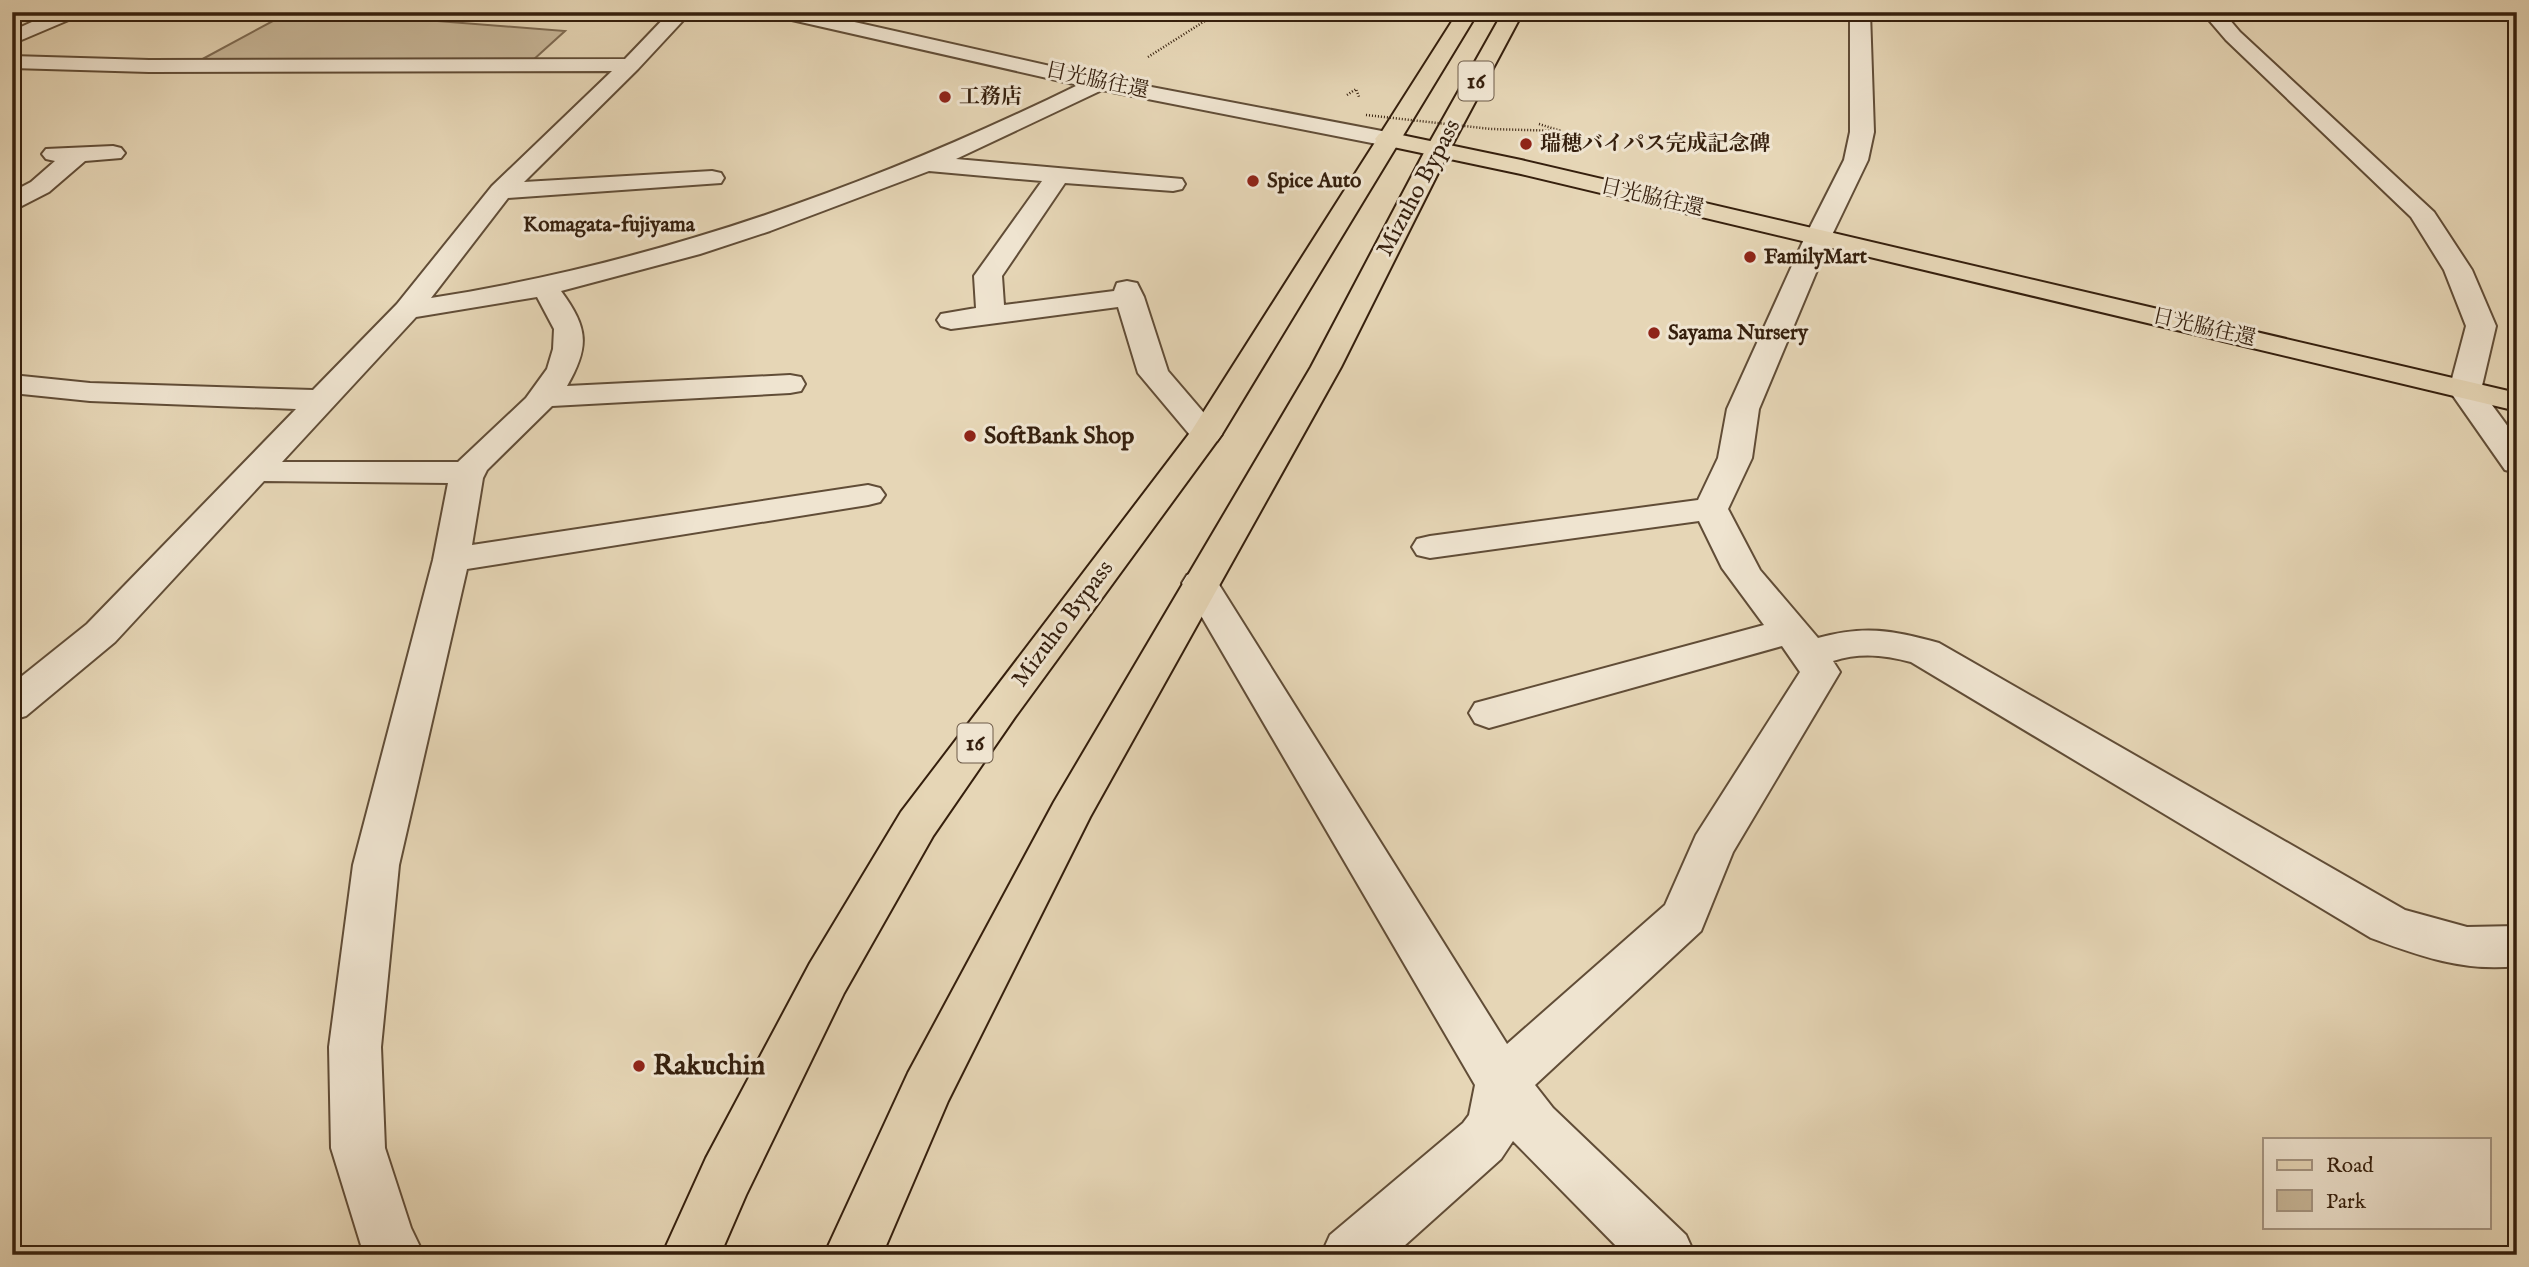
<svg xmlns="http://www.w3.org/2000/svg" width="2529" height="1267" viewBox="0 0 2529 1267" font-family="'IM FELL English','Noto Serif JP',serif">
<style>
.green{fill:#c8b799;stroke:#7e6b53;stroke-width:2}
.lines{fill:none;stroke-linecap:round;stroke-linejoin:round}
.minor-casing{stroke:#614d37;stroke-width:4}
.major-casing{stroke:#351f0d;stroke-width:4}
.highway-casing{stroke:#351f0d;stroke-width:4}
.path{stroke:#351f0d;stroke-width:2.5;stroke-dasharray:1 2;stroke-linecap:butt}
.minor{fill:#efe4d0;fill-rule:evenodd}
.major{fill:#e6d6b6;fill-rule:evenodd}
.highway{fill:#e6d6b6;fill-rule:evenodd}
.path-bridge{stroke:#351f0d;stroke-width:2.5;stroke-dasharray:1 2;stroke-linecap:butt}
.poi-dot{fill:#8f2418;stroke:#efe4d0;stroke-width:2.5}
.labels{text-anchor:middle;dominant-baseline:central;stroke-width:6;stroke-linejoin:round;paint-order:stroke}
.far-street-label{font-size:21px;fill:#351f0d;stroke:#efe4d0}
.far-poi-label{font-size:21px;font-weight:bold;fill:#351f0d;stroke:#efe4d0;text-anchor:start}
.far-neighbourhood-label{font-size:21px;font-weight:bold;fill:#351f0d;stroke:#efe4d0}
.shield{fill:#efe4d0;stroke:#6d5a48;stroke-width:2}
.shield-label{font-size:23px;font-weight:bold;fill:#351f0d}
.street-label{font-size:24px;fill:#351f0d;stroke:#efe4d0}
.poi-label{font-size:24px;font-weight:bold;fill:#351f0d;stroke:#efe4d0;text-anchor:start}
.near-poi-label{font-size:28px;font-weight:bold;fill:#351f0d;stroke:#efe4d0;text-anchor:start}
</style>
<rect width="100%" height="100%" fill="#e6d6b6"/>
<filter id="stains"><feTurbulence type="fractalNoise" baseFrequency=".00286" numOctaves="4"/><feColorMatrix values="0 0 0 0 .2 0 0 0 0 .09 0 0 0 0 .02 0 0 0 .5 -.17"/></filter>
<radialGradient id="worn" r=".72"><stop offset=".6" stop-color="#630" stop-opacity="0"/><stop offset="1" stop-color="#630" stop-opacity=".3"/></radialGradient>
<!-- green -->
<path class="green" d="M 349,14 L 565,31 L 532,61 L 197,62 L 284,15 Z"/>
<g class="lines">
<!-- minor casing -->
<g class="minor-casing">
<path id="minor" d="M 54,12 L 81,12 L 78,16 L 12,44 L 12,31 Z
M 670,12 L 691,12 L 638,69 L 524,182 L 712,171 L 721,173 L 724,178 L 721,183 L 508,198 L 431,298 C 657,263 874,185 1078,85 L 783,18 L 773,12 L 810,12 L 1099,77 L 1387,132 L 1395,134 L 1399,139 L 1395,144 L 1387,146 L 1102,90 L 956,159 L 1182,179 L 1185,184 L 1182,189 L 1173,191 L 1065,183 L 1002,276 L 1004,305 L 1114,291 L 1117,283 L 1127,281 L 1137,283 L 1144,297 L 1168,371 L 1222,434 L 1217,441 L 1206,444 L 1195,441 L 1138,373 L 1118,307 L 951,329 L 941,326 L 937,320 L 941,314 L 976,308 L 974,276 L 1042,181 L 929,171 L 770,231 L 700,254 L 561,291 C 588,328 590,346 567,386 L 790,375 L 801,377 L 805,384 L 801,391 L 790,393 L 552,406 L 487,470 L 483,478 L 472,545 L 868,485 L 880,488 L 885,495 L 880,502 L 868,505 L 467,569 L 399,865 L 381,1047 L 385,1148 L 411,1228 L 424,1255 L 364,1255 L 331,1148 L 329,1047 L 353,865 L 433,560 L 448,483 L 264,481 L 115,642 L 26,716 L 12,720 L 12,684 L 87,624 L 296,409 L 90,401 L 12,393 L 12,375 L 90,383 L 313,390 L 397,304 L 492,186 L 612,71 L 149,72 L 12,68 L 12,56 L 149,60 L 625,59 ZM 537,297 L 554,329 L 553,349 L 547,369 L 526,398 L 458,462 L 282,462 L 416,317 Z
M 1850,12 L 1870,12 L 1874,132 L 1868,160 L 1831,237 L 1759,409 L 1752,458 L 1728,509 L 1760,570 L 1818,638 C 1864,625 1893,630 1939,643 L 2405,910 L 2467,927 L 2517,926 L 2517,966 C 2464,972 2419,956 2371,938 L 1911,662 C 1885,655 1860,652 1833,661 L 1840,672 L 1733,852 L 1701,931 L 1535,1085 L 1553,1108 L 1686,1235 L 1695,1255 L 1625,1255 L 1513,1141 L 1501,1159 L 1394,1255 L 1321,1255 L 1330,1235 L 1463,1123 L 1469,1115 L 1475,1085 L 1182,583 L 1187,575 L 1200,571 L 1213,575 L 1507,1044 L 1665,905 L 1696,835 L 1800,672 L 1782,646 L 1489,728 L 1475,723 L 1469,713 L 1475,703 L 1764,625 L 1722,568 L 1699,521 L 1430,558 L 1417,555 L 1412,547 L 1417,539 L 1430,536 L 1698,500 L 1718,458 L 1727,409 L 1805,237 L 1844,160 L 1850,132 Z
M 2202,12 L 2223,12 L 2240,32 L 2434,212 L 2472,270 L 2496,326 L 2481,390 L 2517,439 L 2517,473 L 2505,470 L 2449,390 L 2466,326 L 2444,270 L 2411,217 L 2226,40 Z
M 113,146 L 121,148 L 125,153 L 121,158 L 85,161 L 49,192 L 12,211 L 12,192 L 31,182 L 55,161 L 46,159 L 42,154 L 46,149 Z"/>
</g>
<!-- major casing -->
<g class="major-casing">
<path id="major" d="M 1387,132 L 1521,160 L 2517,393 L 2517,411 L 1521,174 L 1379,144 L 1375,139 L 1379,134 Z"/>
</g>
<!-- highway casing -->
<g class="highway-casing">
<path id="highway" d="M 1458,12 L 1478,12 L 1222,434 L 1015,717 L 933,836 L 844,993 L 746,1195 L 720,1255 L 662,1255 L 706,1158 L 810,963 L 901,812 L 1192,430 Z
M 1503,12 L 1523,12 L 1450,149 L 1341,367 L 1090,817 L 948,1101 L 882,1255 L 824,1255 L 908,1073 L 1054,802 L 1311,367 L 1426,149 Z"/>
</g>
<!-- path -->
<path class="path" d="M 1148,57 L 1219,12
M 1347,95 L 1356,89 L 1359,97
M 1539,124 L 1561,131 L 1556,138"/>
<!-- minor -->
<use href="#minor" class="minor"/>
<!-- major -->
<use href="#major" class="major"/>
<!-- highway -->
<use href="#highway" class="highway"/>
<!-- path-bridge -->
<path class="path-bridge" d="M 1366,115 L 1491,129 L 1561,131"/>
</g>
<!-- markers -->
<g class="poi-dot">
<circle cx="945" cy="97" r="7"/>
<circle cx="1526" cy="144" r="7"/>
<circle cx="1253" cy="181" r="7"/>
<circle cx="1750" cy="257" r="7"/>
<circle cx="1654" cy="333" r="7"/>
<circle cx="970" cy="436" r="7"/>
<circle cx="639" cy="1066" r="7"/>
</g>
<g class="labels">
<!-- far-street labels -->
<g class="far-street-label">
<text transform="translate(1097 81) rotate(12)">日光脇往還</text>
<text transform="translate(1652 198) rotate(13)">日光脇往還</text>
<text transform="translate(2204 328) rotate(13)">日光脇往還</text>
</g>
<!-- far-poi labels -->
<g class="far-poi-label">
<text x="959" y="97">工務店</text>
<text x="1540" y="144">瑞穂バイパス完成記念碑</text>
<text x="1267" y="181">Spice Auto</text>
<text x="1764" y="257">FamilyMart</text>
<text x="1668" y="333">Sayama Nursery</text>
</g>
<!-- far-neighbourhood labels -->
<g class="far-neighbourhood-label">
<text x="609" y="225">Komagata-fujiyama</text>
</g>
<!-- shield labels -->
<g class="shield">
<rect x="1458.5" y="61.5" width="35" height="39" rx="5"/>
<rect x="957.5" y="723.5" width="35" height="39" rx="5"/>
</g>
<g class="shield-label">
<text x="1476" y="81">16</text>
<text x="975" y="743">16</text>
</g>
<!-- street labels -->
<g class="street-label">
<text transform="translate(1419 188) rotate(-62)">Mizuho Bypass</text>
<text transform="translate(1063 624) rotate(-53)">Mizuho Bypass</text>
</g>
<!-- poi labels -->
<g class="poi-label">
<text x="984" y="436">SoftBank Shop</text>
</g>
<!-- near-poi labels -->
<g class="near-poi-label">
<text x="653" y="1066">Rakuchin</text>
</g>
</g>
<!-- margin -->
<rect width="2529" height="1267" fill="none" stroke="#e6d6b6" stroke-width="42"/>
<rect x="14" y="14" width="2501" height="1239" fill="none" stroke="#351f0d" stroke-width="3.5"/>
<rect x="21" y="21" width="2487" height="1225" fill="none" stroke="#351f0d" stroke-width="2"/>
<!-- legend -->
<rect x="2263" y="1138" width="228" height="91" fill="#efe4d0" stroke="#a59582" stroke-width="2"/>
<rect x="2277" y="1160" width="35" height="10" fill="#e6d6b6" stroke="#a59582" stroke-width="2"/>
<text x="2326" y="1172" font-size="21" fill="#351f0d">Road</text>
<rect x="2277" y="1190" width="35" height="21" fill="#c8b799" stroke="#a59582" stroke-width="2"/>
<text x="2326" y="1208" font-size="21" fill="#351f0d">Park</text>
<rect width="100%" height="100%" filter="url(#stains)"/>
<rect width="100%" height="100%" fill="url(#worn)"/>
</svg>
